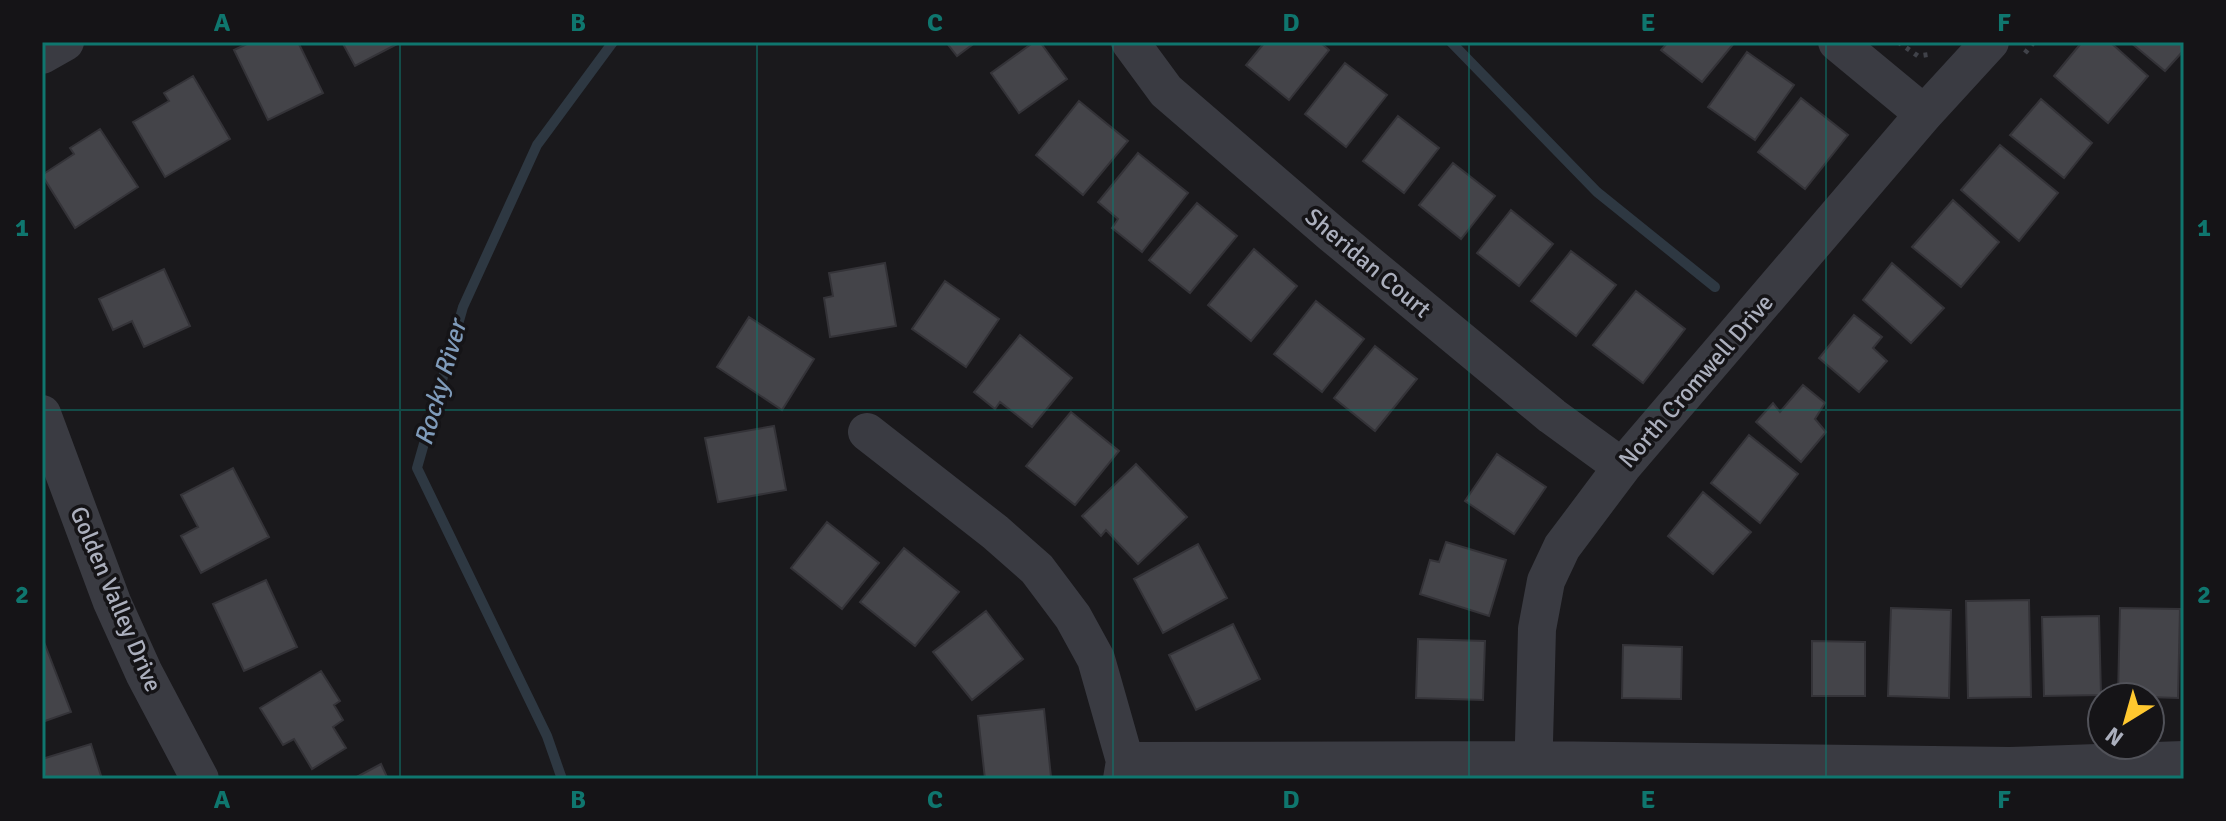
<svg xmlns="http://www.w3.org/2000/svg" width="2226" height="821" viewBox="0 0 2226 821" font-family="Signika,sans-serif">
<style>
.lines{fill:none;stroke-linecap:round;stroke-linejoin:round}
.stream{stroke:#2e3842;stroke-width:10}
.building{fill:#444449;stroke:#343338;stroke-width:2}
.path{stroke:#404249;stroke-width:5;stroke-dasharray:4 6;stroke-linecap:butt}
.minor{stroke:#3a3b42;stroke-width:38}
.grid{fill:none;stroke:#0f766e;stroke-width:2;stroke-opacity:0.55}
.labels{text-anchor:middle;dominant-baseline:central;stroke-width:7;stroke-linejoin:round;paint-order:stroke}
.street-label{font-size:24px;fill:#abafbd;stroke:#151417}
.water-label{font-size:26px;font-style:italic;fill:#7f9bba;stroke:#151417}
.neatline{fill:none;stroke:#0f766e;stroke-width:3}
.grid-label{font-size:26px;text-anchor:middle;font-weight:bold;fill:#0f766e}
</style>
<rect width="100%" height="100%" fill="#1a191c"/>
<g class="lines">
<!-- stream -->
<path class="stream" d="M 1451,42 L 1597,192 L 1715,287
M 562,779 L 547,736 L 417,468 L 463,307 L 537,145 L 613,42"/>
</g>
<!-- building -->
<path class="building" d="M 251,42 L 298,42 L 323,93 L 268,120 L 234,50 Z
M 342,42 L 401,42 L 355,66 Z
M 946,42 L 976,42 L 957,56 Z
M 1034,42 L 1040,42 L 1067,79 L 1019,113 L 991,73 Z
M 1265,42 L 1320,42 L 1329,50 L 1289,100 L 1246,65 Z
M 1668,42 L 1735,42 L 1702,82 L 1661,50 Z
M 2082,42 L 2110,42 L 2148,76 L 2108,123 L 2054,76 Z
M 2130,42 L 2184,42 L 2184,50 L 2165,71 Z
M 1747,52 L 1794,85 L 1755,140 L 1708,107 Z
M 1345,63 L 1387,95 L 1346,147 L 1305,114 Z
M 193,76 L 230,139 L 165,177 L 133,122 L 169,101 L 164,93 Z
M 1801,98 L 1848,135 L 1805,189 L 1758,152 Z
M 2041,99 L 2092,143 L 2064,178 L 2010,135 Z
M 1079,101 L 1128,141 L 1083,195 L 1036,155 Z
M 1398,116 L 1439,148 L 1404,193 L 1363,161 Z
M 100,129 L 138,187 L 75,228 L 42,175 L 74,154 L 70,148 Z
M 2000,145 L 2058,193 L 2019,241 L 1961,190 Z
M 1138,153 L 1188,193 L 1142,252 L 1112,228 L 1118,219 L 1098,202 Z
M 1453,163 L 1495,196 L 1461,239 L 1419,205 Z
M 1953,200 L 1999,242 L 1961,287 L 1912,247 Z
M 1197,203 L 1237,236 L 1190,293 L 1149,260 Z
M 1511,210 L 1553,244 L 1519,286 L 1477,253 Z
M 1254,249 L 1297,286 L 1251,341 L 1208,305 Z
M 1571,251 L 1616,285 L 1576,336 L 1531,301 Z
M 885,263 L 896,326 L 830,337 L 824,298 L 833,296 L 829,273 Z
M 1892,263 L 1944,308 L 1911,343 L 1863,300 Z
M 164,269 L 190,326 L 144,347 L 132,321 L 113,330 L 99,299 Z
M 945,281 L 999,319 L 966,367 L 912,329 Z
M 1636,291 L 1685,329 L 1643,383 L 1593,345 Z
M 1316,301 L 1364,339 L 1322,392 L 1274,354 Z
M 1854,315 L 1882,337 L 1873,348 L 1887,361 L 1859,392 L 1819,358 Z
M 749,317 L 814,359 L 782,410 L 717,367 Z
M 1020,335 L 1072,378 L 1032,427 L 1000,402 L 995,409 L 974,392 Z
M 1375,346 L 1417,379 L 1375,431 L 1334,398 Z
M 1803,385 L 1825,403 L 1815,419 L 1826,432 L 1801,462 L 1756,422 L 1773,403 L 1780,412 Z
M 1071,412 L 1119,451 L 1075,505 L 1026,466 Z
M 774,426 L 786,490 L 718,502 L 705,438 Z
M 1749,435 L 1798,474 L 1760,523 L 1711,483 Z
M 1497,454 L 1546,487 L 1514,534 L 1465,501 Z
M 1136,464 L 1187,517 L 1138,564 L 1106,530 L 1101,536 L 1082,516 Z
M 233,468 L 269,537 L 201,573 L 181,536 L 198,527 L 181,495 Z
M 1703,492 L 1751,532 L 1713,574 L 1668,536 Z
M 827,522 L 879,563 L 842,609 L 791,568 Z
M 1446,542 L 1506,560 L 1489,616 L 1420,594 L 1430,560 L 1439,562 Z
M 1198,544 L 1227,598 L 1163,633 L 1134,579 Z
M 904,548 L 959,592 L 915,646 L 860,602 Z
M 266,580 L 297,647 L 244,671 L 213,604 Z
M 2029,600 L 2031,697 L 1968,698 L 1966,601 Z
M 1891,608 L 1951,610 L 1949,698 L 1888,696 Z
M 2120,608 L 2180,609 L 2178,698 L 2118,696 Z
M 986,611 L 1023,659 L 972,700 L 933,652 Z
M 2099,616 L 2101,695 L 2044,696 L 2042,617 Z
M 1233,624 L 1260,679 L 1196,710 L 1169,655 Z
M 1418,639 L 1485,641 L 1483,700 L 1416,698 Z
M 1812,641 L 1865,642 L 1865,696 L 1812,696 Z
M 44,642 L 71,712 L 42,722 L 42,643 Z
M 1623,645 L 1682,647 L 1681,699 L 1622,698 Z
M 321,671 L 340,701 L 334,705 L 343,720 L 333,727 L 346,748 L 312,769 L 294,739 L 283,745 L 260,708 Z
M 1044,709 L 1051,777 L 1029,779 L 985,779 L 978,716 Z
M 91,744 L 102,779 L 45,779 L 42,759 Z
M 381,764 L 388,779 L 353,779 Z"/>
<g class="lines">
<!-- path -->
<path class="path" d="M 1898,42 L 1918,56 L 1932,54
M 2025,53 L 2034,42"/>
<!-- minor -->
<path class="minor" d="M 1130,42 L 1166,91 L 1332,234 L 1552,416 L 1622,467
M 1837,42 L 1924,114
M 42,55 L 65,42
M 42,414 L 112,602 L 144,673 L 200,779
M 867,432 L 995,532 L 1037,569 L 1073,617 L 1096,659 L 1125,761 L 1122,779
M 1125,761 L 1532,760 L 2010,766 L 2184,760
M 1533,779 L 1537,629 L 1546,581 L 1562,547 L 1622,467 L 1924,114 L 1990,42"/>
</g>
<!-- grid -->
<path class="grid" d="M 400,42 L 400,779M 757,42 L 757,779M 1113,42 L 1113,779M 1469,42 L 1469,779M 1826,42 L 1826,779M 42,410 L 2184,410"/>
<g class="labels">
<!-- street labels -->
<g class="street-label">
<text transform="translate(1368 263) rotate(40)">Sheridan Court</text>
<text transform="translate(1696 381) rotate(-49)">North Cromwell Drive</text>
<text transform="translate(116 599) rotate(67)">Golden Valley Drive</text>
</g>
<!-- water labels -->
<g class="water-label">
<text transform="translate(441 383) rotate(-74)">Rocky River</text>
</g>
</g>
<!-- border -->
<rect width="2226" height="821" fill="none" stroke="#151417" stroke-width="88"/>
<!-- north arrow -->
<g transform="translate(2126 721) rotate(217)"><circle r="38" fill="#151417" stroke="#515259" stroke-width="2"/>
<path d="M0-6L14 30L0 20L-14 30Z" fill="#ffc82f"/>
<text y="-12" font-size="22" font-weight="bold" text-anchor="middle" fill="#abafbd">N</text>
</g>
<rect x="44" y="44" width="2138" height="733" class="neatline"/>
<g class="grid-label">
<text x="222" y="31">A</text>
<text x="578" y="31">B</text>
<text x="935" y="31">C</text>
<text x="1291" y="31">D</text>
<text x="1648" y="31">E</text>
<text x="2004" y="31">F</text>
<text x="22" y="236">1</text>
<text x="2204" y="236">1</text>
<text x="22" y="603">2</text>
<text x="2204" y="603">2</text>
<text x="222" y="808">A</text>
<text x="578" y="808">B</text>
<text x="935" y="808">C</text>
<text x="1291" y="808">D</text>
<text x="1648" y="808">E</text>
<text x="2004" y="808">F</text>
</g>
</svg>
